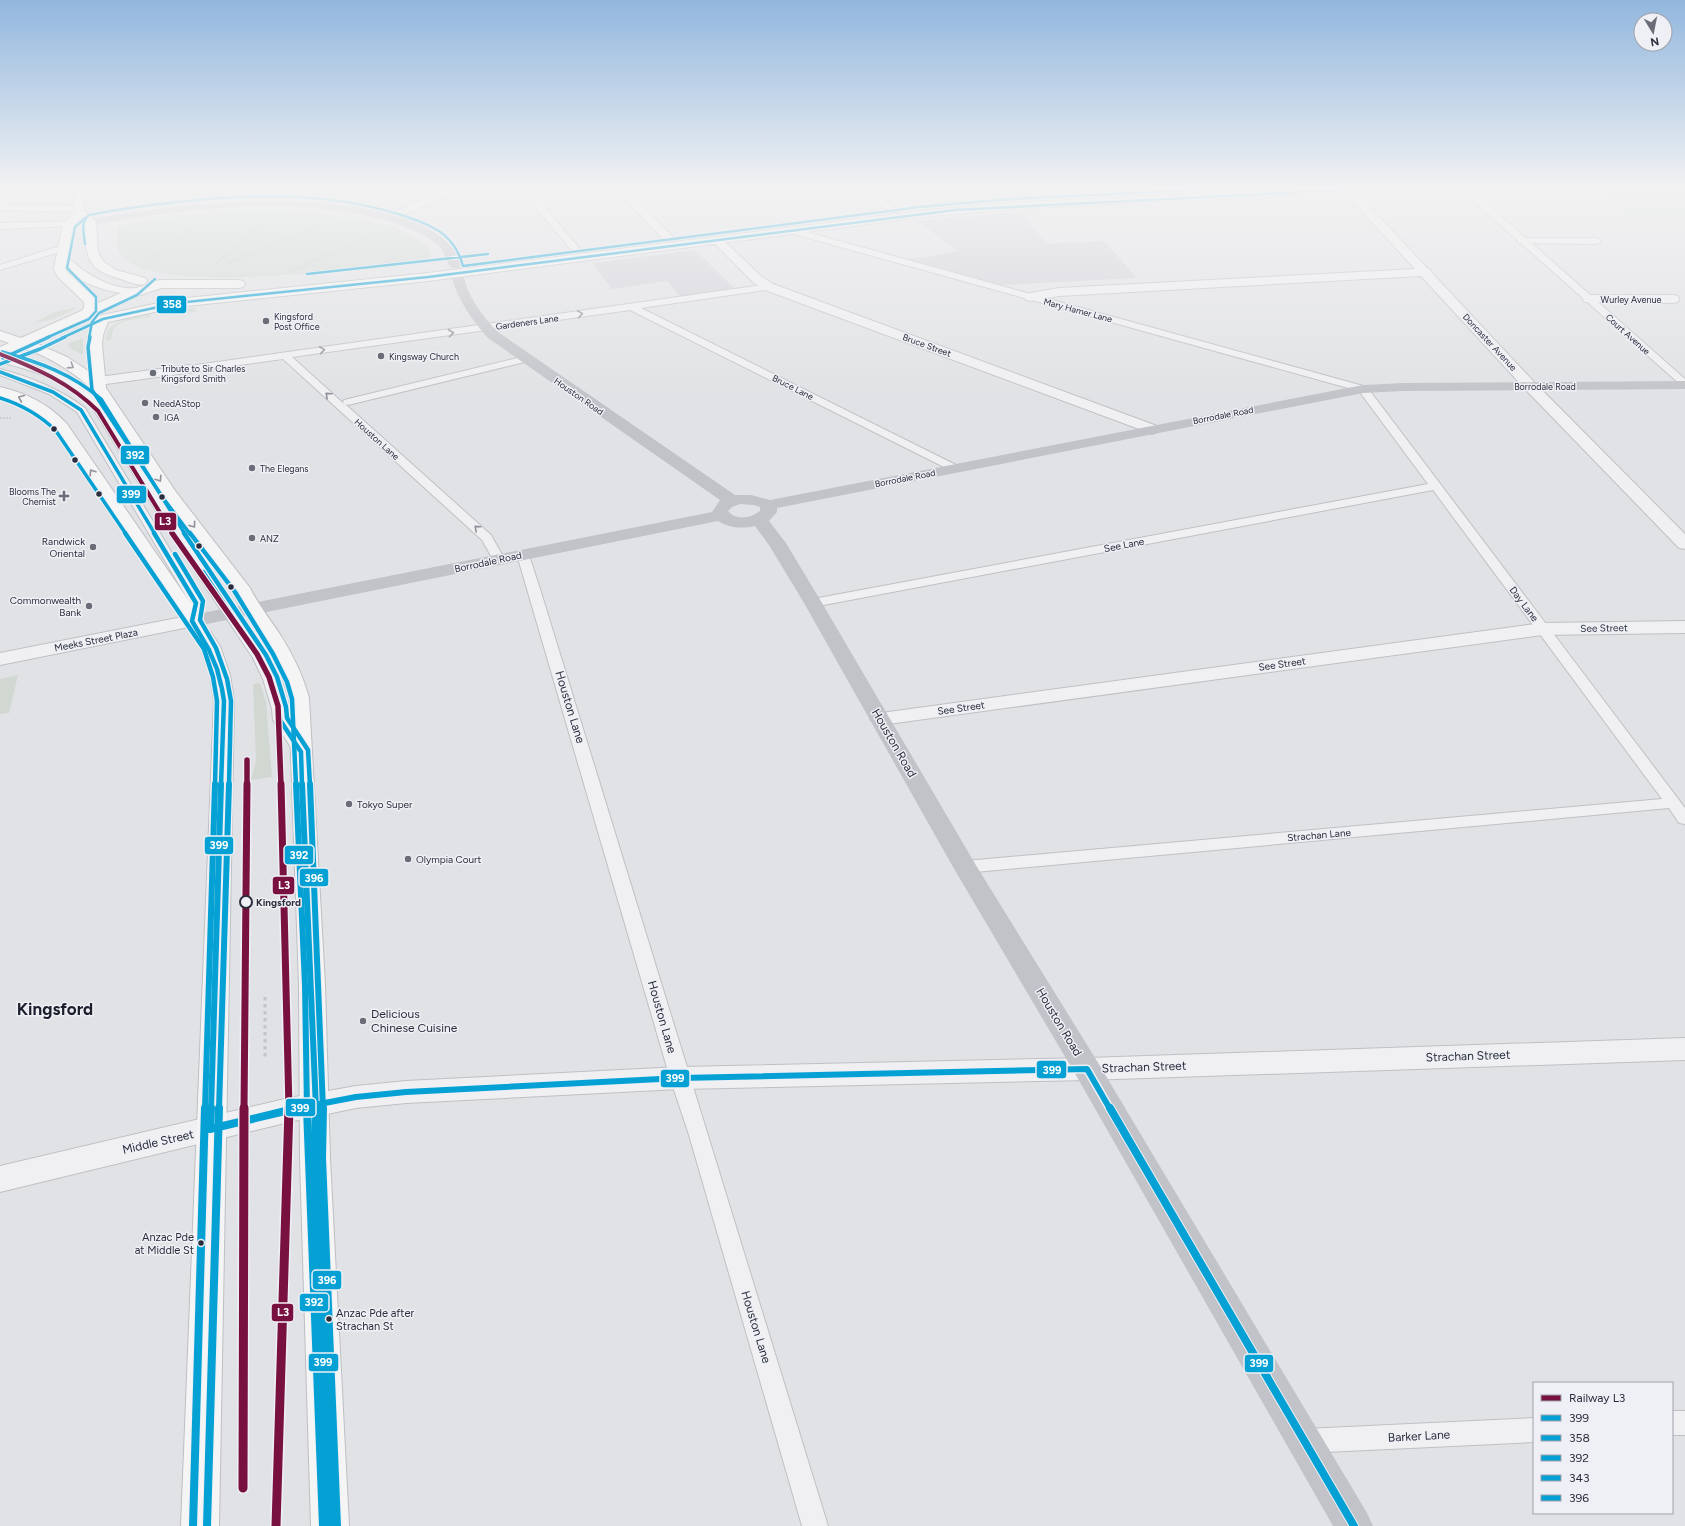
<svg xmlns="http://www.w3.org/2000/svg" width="1685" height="1526" viewBox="0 0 1685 1526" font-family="Figtree,sans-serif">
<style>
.built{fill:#d0d1d8}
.green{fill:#d0d8d1}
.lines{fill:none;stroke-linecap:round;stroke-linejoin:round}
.lane-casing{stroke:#bfc0c3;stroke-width:2}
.street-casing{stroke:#bfc0c3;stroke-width:2}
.primary-casing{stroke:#bebfc3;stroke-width:2}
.path-far1{stroke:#c3c3c9;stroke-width:1.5;stroke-dasharray:1.5 1.5;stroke-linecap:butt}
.path{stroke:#c3c3c9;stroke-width:3;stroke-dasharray:3.5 3.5;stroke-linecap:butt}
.lane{fill:#f0f0f3;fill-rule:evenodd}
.street{fill:#f0f0f3;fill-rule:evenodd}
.secondary{fill:#c2c3c8;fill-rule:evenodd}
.primary{fill:#f5f5f6;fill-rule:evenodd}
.bus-1-far3-casing{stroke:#eff0f5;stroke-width:5.5}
.bus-1-far2-casing{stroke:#eff0f5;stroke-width:7}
.bus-1-far1-casing{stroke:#eff0f5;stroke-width:9}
.bus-1-casing{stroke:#eff0f5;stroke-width:10}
.bus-2-far1-casing{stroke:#eff0f5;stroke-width:4}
.bus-2-casing{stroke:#eff0f5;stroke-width:5.5}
.bus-3-far4-casing{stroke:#eff0f5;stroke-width:4}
.bus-3-far3-casing{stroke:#eff0f5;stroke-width:5.5}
.bus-3-far2-casing{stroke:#eff0f5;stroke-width:7}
.bus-3-far1-casing{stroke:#eff0f5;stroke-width:9}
.bus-3-casing{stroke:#eff0f5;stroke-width:10}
.bus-4-casing{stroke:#eff0f5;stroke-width:4}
.bus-5-far3-casing{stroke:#eff0f5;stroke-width:5.5}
.bus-5-far2-casing{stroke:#eff0f5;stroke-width:7}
.bus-5-far1-casing{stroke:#eff0f5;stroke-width:9}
.bus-5-casing{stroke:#eff0f5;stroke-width:10}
.bus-1-far3{stroke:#06a1d4;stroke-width:3.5}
.bus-1-far2{stroke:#06a1d4;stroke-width:4.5}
.bus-1-far1{stroke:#06a1d4;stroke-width:6}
.bus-1{stroke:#06a1d4;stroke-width:8}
.bus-2-far1{stroke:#06a1d4;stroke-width:2.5}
.bus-2{stroke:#06a1d4;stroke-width:3.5}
.bus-3-far4{stroke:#06a1d4;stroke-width:2.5}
.bus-3-far3{stroke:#06a1d4;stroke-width:3.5}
.bus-3-far2{stroke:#06a1d4;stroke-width:4.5}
.bus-3-far1{stroke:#06a1d4;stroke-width:6}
.bus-3{stroke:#06a1d4;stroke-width:8}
.bus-4{stroke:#06a1d4;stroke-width:2.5}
.bus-5-far3{stroke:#06a1d4;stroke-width:3.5}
.bus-5-far2{stroke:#06a1d4;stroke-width:4.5}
.bus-5-far1{stroke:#06a1d4;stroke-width:6}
.bus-5{stroke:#06a1d4;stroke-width:8}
.rail-1-far3-casing{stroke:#eff0f5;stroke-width:6}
.rail-1-far2-casing{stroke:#eff0f5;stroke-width:8}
.rail-1-far1-casing{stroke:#eff0f5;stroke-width:10}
.rail-1-casing{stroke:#eff0f5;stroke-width:12}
.rail-1-far3{stroke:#781140;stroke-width:4}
.rail-1-far2{stroke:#781140;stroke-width:5.5}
.rail-1-far1{stroke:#781140;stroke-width:7}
.rail-1{stroke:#781140;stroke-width:9}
.oneway{stroke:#8d8e98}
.oneway2{stroke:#90919a}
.poi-dot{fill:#6a6c78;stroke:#eff0f5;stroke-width:1.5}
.bus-dot{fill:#2a2d3d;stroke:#eff0f5;stroke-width:1.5}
.stop-dot{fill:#eff0f5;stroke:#2a2d3d;stroke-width:2}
.labels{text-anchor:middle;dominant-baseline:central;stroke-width:3;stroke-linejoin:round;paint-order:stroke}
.far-street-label{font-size:9px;fill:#2a2d3d;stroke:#eff0f5}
.far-poi-label{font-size:9px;fill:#2a2d3d;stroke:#eff0f5;text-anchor:start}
.poi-label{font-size:10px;fill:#2a2d3d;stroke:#eff0f5;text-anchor:end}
.street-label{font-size:10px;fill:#2a2d3d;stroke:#eff0f5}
.stop-label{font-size:10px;font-weight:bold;fill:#2a2d3d;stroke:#eff0f5;text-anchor:start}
.near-bus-label{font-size:11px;fill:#2a2d3d;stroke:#eff0f5;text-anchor:end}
.near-street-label{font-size:12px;fill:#2a2d3d;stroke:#eff0f5}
.near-poi-label{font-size:12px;fill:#2a2d3d;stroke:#eff0f5;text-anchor:start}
.near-district-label{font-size:17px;font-weight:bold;fill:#1c1f2e;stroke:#eff0f5}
.line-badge{stroke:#eff0f5;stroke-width:1.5}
.badge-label{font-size:11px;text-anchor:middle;font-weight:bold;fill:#fff}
</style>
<rect width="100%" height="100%" fill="#e1e2e5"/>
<!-- built -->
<path class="built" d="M 1021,212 L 1047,244 L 1104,241 L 1137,278 L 1001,285 L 907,259 L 933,256 L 958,251 L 917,221 Z
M 695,250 L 735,289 L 681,297 L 667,281 L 612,289 L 592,263 Z"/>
<!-- green -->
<path class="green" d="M 1673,193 L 1680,194 L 1685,198 L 1685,215 L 1626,214 L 1598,194 Z
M 253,209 L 284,210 L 356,218 L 394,227 L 428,245 L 431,257 L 430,260 C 397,269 361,269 327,272 C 286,275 147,289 121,255 C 115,246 117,236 118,226 C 163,218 207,211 253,209 Z
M 79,307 L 54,319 L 34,323 L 54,312 Z
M 177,308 L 195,308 L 196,312 L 162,316 L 163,310 Z
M 151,312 L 151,317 C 140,319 119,319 113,330 C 112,333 112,337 111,340 L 106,341 C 105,319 135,317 151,312 Z
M 83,338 L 83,354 L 81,354 L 68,347 L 71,346 L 67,344 Z
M 18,675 L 9,713 L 0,714 L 0,679 Z
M 260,683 L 266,702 L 272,777 L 251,780 L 256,761 L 253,684 Z"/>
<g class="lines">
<!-- lane casing -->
<g class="lane-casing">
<path id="lane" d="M 523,186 L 530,186 L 544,206 L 579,248 L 579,252 L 573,252 L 538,210 Z
M 1461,186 L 1467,186 L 1685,379 L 1685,387 L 1682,386 L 1461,190 Z
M 790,229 L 796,229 L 1367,387 L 1685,808 L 1685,824 L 1679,823 L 1669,808 L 965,873 L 959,871 L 957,867 L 959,863 L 965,861 L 1662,799 L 1433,490 L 813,607 L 808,606 L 807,603 L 808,600 L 813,599 L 1428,484 L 1359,391 L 790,233 Z
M 60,246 L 63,246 L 67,248 L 66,250 L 0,270 L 0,265 Z
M 769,284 L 772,285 L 773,287 L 772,289 L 641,308 L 958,466 L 959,468 L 958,470 L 950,470 L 630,310 L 292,357 L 344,404 L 343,402 L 344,400 L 526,356 L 529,357 L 531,359 L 529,361 L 348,405 L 345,404 L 491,535 L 505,560 L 503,563 L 495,563 L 482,540 L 283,359 L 189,372 L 184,369 L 189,366 Z
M 0,356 L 58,373 L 78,384 L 99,401 L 181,532 L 267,658 L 277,679 L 286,709 L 287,720 L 308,752 L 306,755 L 301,757 L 296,755 L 273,720 L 272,709 L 263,679 L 253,658 L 169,532 L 91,405 C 63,380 36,371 0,362 Z
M 0,369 C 30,377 60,389 85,408 L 202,603 L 197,624 L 187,624 L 185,621 L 190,603 L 77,412 L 49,394 L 0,375 Z
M 523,551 L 527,552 L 529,555 L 541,592 L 828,1526 L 802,1526 L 689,1135 L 670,1078 L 517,555 L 519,552 Z
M 1672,1411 L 1685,1411 L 1685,1435 L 1672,1435 Z
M 1534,1418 L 1534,1442 L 1305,1453 L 1296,1450 L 1293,1441 L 1296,1432 L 1305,1429 Z"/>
</g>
<!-- street casing -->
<g class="street-casing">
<path id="street" d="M 452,186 L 466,186 L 465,188 L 394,219 L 390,220 L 384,217 L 386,215 Z
M 612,186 L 623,186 L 673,237 L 675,239 L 673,241 L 665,241 Z
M 853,186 L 865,186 L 898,210 L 897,212 L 889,212 Z
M 1088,186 L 1101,186 L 1114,195 L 1109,198 Z
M 1348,187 L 1352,188 L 1428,269 L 1430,269 L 1432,273 L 1535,383 L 1685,534 L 1685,549 L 1679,548 L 1525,389 L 1421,276 L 1059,296 L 1030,301 L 1026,300 L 1024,297 L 1026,294 L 1030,293 L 1059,288 L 1415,269 L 1344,192 L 1343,190 Z
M 0,204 L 78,206 L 83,209 L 78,212 L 0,210 Z
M 69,221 L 73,222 L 75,224 L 73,226 L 0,229 L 0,223 Z
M 717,237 L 721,238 L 762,277 L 773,284 L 1157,426 L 1160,429 L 1157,432 L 1152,434 L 1147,432 L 765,290 L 754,283 L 711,240 L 713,238 Z
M 1523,238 L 1595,238 L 1599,239 L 1601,241 L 1599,243 L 1595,244 L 1519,243 L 1517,241 L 1519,239 Z
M 1589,295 L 1673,295 L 1678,296 L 1679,299 L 1678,302 L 1673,303 L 1584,302 L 1583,299 L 1584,296 Z
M 189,365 L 194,366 L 196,369 L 194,372 L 99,385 L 94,384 L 92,381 L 94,378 L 99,377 Z
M 192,615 L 199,617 L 202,621 L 199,625 L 0,665 L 0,653 Z
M 1685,621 L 1685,633 L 1542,635 L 881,725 L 874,723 L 870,719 L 874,715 L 881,713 L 1542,623 Z
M 1685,1038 L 1685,1060 L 1087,1080 L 680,1089 L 406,1103 L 356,1108 L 289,1122 L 0,1192 L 0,1166 L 289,1098 L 356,1086 L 406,1081 L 680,1067 L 1087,1058 Z"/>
</g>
<!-- primary casing -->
<g class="primary-casing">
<path id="primary" d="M 74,186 L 84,186 L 83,209 L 96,222 L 98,253 L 104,262 L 116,270 L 145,278 L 147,281 L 145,284 C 138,286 129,282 121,279 C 84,269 87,256 84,223 L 80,219 L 74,225 L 68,257 C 83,273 114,291 136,288 C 145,286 153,280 162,280 C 188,280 214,280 239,280 L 243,281 L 245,284 L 243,287 L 239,288 L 161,288 L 137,296 L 33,342 L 67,357 L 90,372 C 88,352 86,334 98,316 L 177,299 L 428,273 L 921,211 L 1010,203 L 1355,186 L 1685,186 L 1685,192 L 1383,191 L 1010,209 L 921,217 L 428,281 L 177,307 L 108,322 L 103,335 L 102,344 L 106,388 L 176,492 L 250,588 C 258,604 269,618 279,633 C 292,653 303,675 309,698 L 325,985 L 330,1158 L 349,1526 L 311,1526 L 300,1158 L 299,985 L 289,698 L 283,680 L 270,650 L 232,589 L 163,498 L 94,391 C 73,371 49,357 22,347 L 0,356 L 0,347 L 9,343 L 0,340 L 0,331 L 21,338 L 81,311 L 84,308 L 84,302 L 57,276 L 54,268 L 63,224 L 74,212 L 73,209 ZM 66,270 C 83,283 101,290 121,293 L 96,304 L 95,298 L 67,272 Z
M 0,387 C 26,393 49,404 67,424 L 220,646 L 230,675 L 234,701 L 219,1526 L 181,1526 L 214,701 L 210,675 L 200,646 L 56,430 C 41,413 22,402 0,396 Z"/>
</g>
<!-- path-far1 -->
<path class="path-far1" d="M 713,186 L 715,188 L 729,186
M 148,262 L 193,227
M 230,263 L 321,225
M 216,264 L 264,223
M 295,270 L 374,234
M 0,418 L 12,418"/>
<!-- path -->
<path class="path" d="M 265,997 L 265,1060"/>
<!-- lane -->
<use href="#lane" class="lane"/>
<!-- street -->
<use href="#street" class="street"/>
<!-- secondary -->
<path class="secondary" d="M 264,200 C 314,201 445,205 461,265 L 459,268 L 451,268 C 445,260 445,251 437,244 C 425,234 409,228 394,223 C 303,193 183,209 90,225 L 84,222 L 90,219 L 177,206 Z
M 457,270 L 461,271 C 465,277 465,284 468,290 C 475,306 486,320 498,332 L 735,495 L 751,495 L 770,500 L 1363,385 L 1404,383 L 1685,381 L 1685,389 L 1404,391 L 1363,393 L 777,508 L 777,512 L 769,521 L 786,543 L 822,603 L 977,867 L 1097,1061 L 1367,1513 L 1373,1526 L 1333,1526 L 1077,1077 L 953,867 L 804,603 L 769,545 L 755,526 C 742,529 729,528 718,521 L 192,627 L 185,625 L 182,621 L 185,617 L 192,615 L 712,512 L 720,500 L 488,338 C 472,320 456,298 451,274 L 453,271 ZM 740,504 L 754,505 L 760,507 L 760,511 C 751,518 736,521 728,511 L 732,507 Z"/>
<!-- primary -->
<use href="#primary" class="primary"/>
<!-- bus-1-far3 casing -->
<g class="bus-1-far3-casing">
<path id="bus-1-far3" d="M 0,372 L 53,392 L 81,410 L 155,534"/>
</g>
<!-- bus-1-far2 casing -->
<g class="bus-1-far2-casing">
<path id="bus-1-far2" d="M 154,533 L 196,603 L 192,621 L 209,650 L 217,669 L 222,689 L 224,701 L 221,785
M 203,572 L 242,631 L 270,679 L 279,709 L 280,720 L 301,752 L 302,785"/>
</g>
<!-- bus-1-far1 casing -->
<g class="bus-1-far1-casing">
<path id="bus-1-far1" d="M 302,784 L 316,1109
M 211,1109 L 221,784
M 293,1109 L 356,1097 L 406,1092 L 680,1078 L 1087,1069 L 1110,1109"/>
</g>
<!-- bus-1 casing -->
<g class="bus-1-casing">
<path id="bus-1" d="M 211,1108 L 210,1129 L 298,1108
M 316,1108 L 315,1158 L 330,1526
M 1110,1108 L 1354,1526"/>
</g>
<!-- bus-2-far1 casing -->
<g class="bus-2-far1-casing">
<path id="bus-2-far1" d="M 62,338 L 103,319 L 177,303 L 428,277 L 955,210 L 1383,188 L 1685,189"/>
</g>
<!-- bus-2 casing -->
<g class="bus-2-casing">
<path id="bus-2" d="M 0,364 L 40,349 L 65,337"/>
</g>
<!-- bus-3-far4 casing -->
<g class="bus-3-far4-casing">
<path id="bus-3-far4" d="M 46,338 L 89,319 L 96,311 L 96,297 L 67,268 L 75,227 L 85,218
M 89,338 L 92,322 L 99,313 L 137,295 L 155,279"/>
</g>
<!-- bus-3-far3 casing -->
<g class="bus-3-far3-casing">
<path id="bus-3-far3" d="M 90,337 L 88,347 L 92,390 L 163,498 L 190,534
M 3,358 L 49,337
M 0,398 C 22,405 40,415 56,431 L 126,534"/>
</g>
<!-- bus-3-far2 casing -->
<g class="bus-3-far2-casing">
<path id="bus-3-far2" d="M 125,533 L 204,649 L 213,677 L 217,701 L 215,785
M 190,533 L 235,592 L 273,654 L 287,682 L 292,699 L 296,785"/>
</g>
<!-- bus-3-far1 casing -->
<g class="bus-3-far1-casing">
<path id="bus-3-far1" d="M 296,784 L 305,985 L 307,1109
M 205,1109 L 215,784"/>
</g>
<!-- bus-3 casing -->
<g class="bus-3-casing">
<path id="bus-3" d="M 307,1108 L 323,1526
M 193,1526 L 205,1108"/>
</g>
<!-- bus-4 casing -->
<g class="bus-4-casing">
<path id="bus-4" d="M 85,244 C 84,234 80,222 89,215 C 119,209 149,205 179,202 C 252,194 327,192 398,214 C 429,224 454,232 463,266 L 920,207 L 1010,199 L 1276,186
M 307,274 L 488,254"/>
</g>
<!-- bus-5-far3 casing -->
<g class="bus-5-far3-casing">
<path id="bus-5-far3" d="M 2,352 C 39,362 72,374 101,399 L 185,534"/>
</g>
<!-- bus-5-far2 casing -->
<g class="bus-5-far2-casing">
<path id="bus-5-far2" d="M 184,533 L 266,655 L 277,677 L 286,707 L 287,718 L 308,750 L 310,785
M 175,554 L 203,601 L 200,620 L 216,648 L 227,679 L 231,701 L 229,785"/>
</g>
<!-- bus-5-far1 casing -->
<g class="bus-5-far1-casing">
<path id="bus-5-far1" d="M 310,784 L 323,1109
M 219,1109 L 229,784"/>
</g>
<!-- bus-5 casing -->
<g class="bus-5-casing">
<path id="bus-5" d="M 323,1108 L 322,1158 L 337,1526
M 207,1526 L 219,1108"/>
</g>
<!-- bus-1-far3 -->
<use href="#bus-1-far3" class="bus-1-far3"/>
<!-- bus-1-far2 -->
<use href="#bus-1-far2" class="bus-1-far2"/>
<!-- bus-1-far1 -->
<use href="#bus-1-far1" class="bus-1-far1"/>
<!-- bus-1 -->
<use href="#bus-1" class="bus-1"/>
<!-- bus-2-far1 -->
<use href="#bus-2-far1" class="bus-2-far1"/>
<!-- bus-2 -->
<use href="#bus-2" class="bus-2"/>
<!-- bus-3-far4 -->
<use href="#bus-3-far4" class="bus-3-far4"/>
<!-- bus-3-far3 -->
<use href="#bus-3-far3" class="bus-3-far3"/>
<!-- bus-3-far2 -->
<use href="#bus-3-far2" class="bus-3-far2"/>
<!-- bus-3-far1 -->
<use href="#bus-3-far1" class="bus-3-far1"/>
<!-- bus-3 -->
<use href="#bus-3" class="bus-3"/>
<!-- bus-4 -->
<use href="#bus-4" class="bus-4"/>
<!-- bus-5-far3 -->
<use href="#bus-5-far3" class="bus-5-far3"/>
<!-- bus-5-far2 -->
<use href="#bus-5-far2" class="bus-5-far2"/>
<!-- bus-5-far1 -->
<use href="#bus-5-far1" class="bus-5-far1"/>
<!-- bus-5 -->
<use href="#bus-5" class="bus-5"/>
<!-- rail-1-far3 casing -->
<g class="rail-1-far3-casing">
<path id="rail-1-far3" d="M 0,354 C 36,368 70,383 98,411 L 173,534"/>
</g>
<!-- rail-1-far2 casing -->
<g class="rail-1-far2-casing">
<path id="rail-1-far2" d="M 172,533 L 257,654 L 269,677 L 278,706 L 281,785
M 247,785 L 247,760"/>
</g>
<!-- rail-1-far1 casing -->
<g class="rail-1-far1-casing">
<path id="rail-1-far1" d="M 281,784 L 289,1109
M 244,1109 L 247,784"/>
</g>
<!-- rail-1 casing -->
<g class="rail-1-casing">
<path id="rail-1" d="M 243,1488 L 244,1108
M 276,1526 L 289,1108"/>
</g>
<!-- rail-1-far3 -->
<use href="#rail-1-far3" class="rail-1-far3"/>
<!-- rail-1-far2 -->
<use href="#rail-1-far2" class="rail-1-far2"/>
<!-- rail-1-far1 -->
<use href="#rail-1-far1" class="rail-1-far1"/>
<!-- rail-1 -->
<use href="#rail-1" class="rail-1"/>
</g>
<!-- one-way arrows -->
<defs><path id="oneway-chevron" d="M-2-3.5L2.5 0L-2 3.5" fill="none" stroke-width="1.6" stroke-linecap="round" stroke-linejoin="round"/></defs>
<g class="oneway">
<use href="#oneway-chevron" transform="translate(580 314) rotate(-8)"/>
<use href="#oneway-chevron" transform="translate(451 333) rotate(-8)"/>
<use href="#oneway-chevron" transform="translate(322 350) rotate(-8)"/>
<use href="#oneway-chevron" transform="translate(328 395) rotate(-138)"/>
<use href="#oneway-chevron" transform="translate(477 528) rotate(-138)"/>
</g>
<g class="oneway2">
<use href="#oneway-chevron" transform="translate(71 366) rotate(33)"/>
<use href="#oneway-chevron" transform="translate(21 398) rotate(-157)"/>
<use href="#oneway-chevron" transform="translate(92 472) rotate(-124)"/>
<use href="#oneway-chevron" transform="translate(159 479) rotate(57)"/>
<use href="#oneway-chevron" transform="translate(193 525) rotate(53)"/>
</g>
<!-- sky -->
<linearGradient id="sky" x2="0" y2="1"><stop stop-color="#92b7de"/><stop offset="0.47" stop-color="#f2f2f3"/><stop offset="1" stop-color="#f2f2f3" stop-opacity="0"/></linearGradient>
<rect width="1685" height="400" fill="url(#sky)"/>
<!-- markers -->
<g class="poi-dot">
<circle cx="266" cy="321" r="4"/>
<circle cx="381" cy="356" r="4"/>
<circle cx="153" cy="373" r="4"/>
<circle cx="145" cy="403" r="4"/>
<circle cx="156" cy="417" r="4"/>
<circle cx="252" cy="468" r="4"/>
<path d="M62 490h4v4h4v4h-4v4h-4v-4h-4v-4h4z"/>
<circle cx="252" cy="538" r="4"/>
<circle cx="93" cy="547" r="4"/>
<circle cx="89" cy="606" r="4"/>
<circle cx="349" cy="804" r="4"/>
<circle cx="408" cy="859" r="4"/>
<circle cx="363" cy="1021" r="4"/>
</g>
<g class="bus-dot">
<circle cx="54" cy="429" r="3.5"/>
<circle cx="75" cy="460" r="3.5"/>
<circle cx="99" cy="494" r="3.5"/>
<circle cx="162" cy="497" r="3.5"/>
<circle cx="199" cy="546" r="3.5"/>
<circle cx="231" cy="587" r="3.5"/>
<circle cx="201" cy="1243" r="3.5"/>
<circle cx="329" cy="1319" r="3.5"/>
</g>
<circle class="stop-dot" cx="246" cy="902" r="6"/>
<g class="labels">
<!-- far-street labels -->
<g class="far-street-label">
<text x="1631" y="299">Wurley Avenue</text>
<text transform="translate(1078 310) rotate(15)">Mary Hamer Lane</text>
<text transform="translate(527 322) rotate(-8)">Gardeners Lane</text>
<text transform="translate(1628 334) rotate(42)">Court Avenue</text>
<text transform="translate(1490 342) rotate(47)">Doncaster Avenue</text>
<text transform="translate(927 345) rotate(20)">Bruce Street</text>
<text x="1545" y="386">Borrodale Road</text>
<text transform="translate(793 387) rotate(27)">Bruce Lane</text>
<text transform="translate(579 396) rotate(35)">Houston Road</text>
<text transform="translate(1223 415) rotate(-11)">Borrodale Road</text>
<text transform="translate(377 439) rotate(42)">Houston Lane</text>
<text transform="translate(905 478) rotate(-11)">Borrodale Road</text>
</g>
<!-- far-poi labels -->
<g class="far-poi-label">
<text x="274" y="316">Kingsford<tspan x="274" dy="10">Post Office</tspan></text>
<text x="389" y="356">Kingsway Church</text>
<text x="161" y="368">Tribute to Sir Charles<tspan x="161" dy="10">Kingsford Smith</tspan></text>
<text x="153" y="403">NeedAStop</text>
<text x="164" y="417">IGA</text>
<text x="260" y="468">The Elegans</text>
<text x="56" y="491" text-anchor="end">Blooms The<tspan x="56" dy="10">Chemist</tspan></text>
<text x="260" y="538">ANZ</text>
</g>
<!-- poi labels -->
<g class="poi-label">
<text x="85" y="541">Randwick<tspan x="85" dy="12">Oriental</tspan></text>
<text x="81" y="600">Commonwealth<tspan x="81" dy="12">Bank</tspan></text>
<text x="357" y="804" text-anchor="start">Tokyo Super</text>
<text x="416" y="859" text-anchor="start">Olympia Court</text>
</g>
<!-- street labels -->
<g class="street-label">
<text transform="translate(1124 545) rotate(-11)">See Lane</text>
<text transform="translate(488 562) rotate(-12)">Borrodale Road</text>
<text transform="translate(1524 604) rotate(53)">Day Lane</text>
<text transform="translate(1604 628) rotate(-1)">See Street</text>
<text transform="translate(96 640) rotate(-11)">Meeks Street Plaza</text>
<text transform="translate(1282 664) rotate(-8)">See Street</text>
<text transform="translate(961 708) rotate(-8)">See Street</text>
<text transform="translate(1319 835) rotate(-5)">Strachan Lane</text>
</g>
<!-- stop labels -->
<g class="stop-label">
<text x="256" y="902">Kingsford</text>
</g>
<!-- near-bus labels -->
<g class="near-bus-label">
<text x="194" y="1237">Anzac Pde<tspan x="194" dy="13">at Middle St</tspan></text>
<text x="336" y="1313" text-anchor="start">Anzac Pde after<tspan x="336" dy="13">Strachan St</tspan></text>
</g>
<!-- near-street labels -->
<g class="near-street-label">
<text transform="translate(570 707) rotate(73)">Houston Lane</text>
<text transform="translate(894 743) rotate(60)">Houston Road</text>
<text transform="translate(662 1017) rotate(74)">Houston Lane</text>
<text transform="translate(1059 1022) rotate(59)">Houston Road</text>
<text transform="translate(1468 1056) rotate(-2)">Strachan Street</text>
<text transform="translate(1144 1067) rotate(-2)">Strachan Street</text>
<text transform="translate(158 1142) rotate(-13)">Middle Street</text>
<text transform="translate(756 1327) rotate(73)">Houston Lane</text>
<text transform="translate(1419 1436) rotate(-3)">Barker Lane</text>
</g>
<!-- near-poi labels -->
<g class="near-poi-label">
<text x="371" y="1014">Delicious<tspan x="371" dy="14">Chinese Cuisine</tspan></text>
</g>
<!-- near-district labels -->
<g class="near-district-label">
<text x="55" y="1009">Kingsford</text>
</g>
</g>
<g class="line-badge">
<rect x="156" y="295" width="31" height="19" rx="4" fill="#06a1d4"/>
<rect x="120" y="445" width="30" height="20" rx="4" fill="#06a1d4"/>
<rect x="116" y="485" width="31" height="19" rx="4" fill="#06a1d4"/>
<rect x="154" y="512" width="23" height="19" rx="4" fill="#781140"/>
<rect x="204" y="836" width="30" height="19" rx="4" fill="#06a1d4"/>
<rect x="284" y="845" width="30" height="20" rx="4" fill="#06a1d4"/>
<rect x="299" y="868" width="30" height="19" rx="4" fill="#06a1d4"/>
<rect x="272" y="876" width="23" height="19" rx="4" fill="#781140"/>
<rect x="1036" y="1060" width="31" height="19" rx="4" fill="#06a1d4"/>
<rect x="660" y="1069" width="30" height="19" rx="4" fill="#06a1d4"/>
<rect x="285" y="1098" width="31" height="19" rx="4" fill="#06a1d4"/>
<rect x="312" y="1270" width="30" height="20" rx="4" fill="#06a1d4"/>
<rect x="299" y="1293" width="30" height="19" rx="4" fill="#06a1d4"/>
<rect x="271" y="1303" width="23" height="19" rx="4" fill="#781140"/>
<rect x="308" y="1353" width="31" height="19" rx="4" fill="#06a1d4"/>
<rect x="1244" y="1354" width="30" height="19" rx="4" fill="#06a1d4"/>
</g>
<g class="badge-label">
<text x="172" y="308">358</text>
<text x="135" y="459">392</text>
<text x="131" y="498">399</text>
<text x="165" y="525">L3</text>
<text x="219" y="849">399</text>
<text x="299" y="859">392</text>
<text x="314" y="882">396</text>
<text x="284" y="889">L3</text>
<text x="1052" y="1074">399</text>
<text x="675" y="1082">399</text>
<text x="300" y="1112">399</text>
<text x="327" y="1284">396</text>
<text x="314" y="1306">392</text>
<text x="283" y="1316">L3</text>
<text x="323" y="1366">399</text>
<text x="1259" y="1367">399</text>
</g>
<!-- legend -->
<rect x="1533" y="1382" width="140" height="132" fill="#eff0f5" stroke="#a0a2ab"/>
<rect x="1541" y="1395" width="20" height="6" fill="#781140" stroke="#a0a2ab"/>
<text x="1569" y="1402" font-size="12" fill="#2a2d3d">Railway L3</text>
<rect x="1541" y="1415" width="20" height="6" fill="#06a1d4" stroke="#a0a2ab"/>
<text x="1569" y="1422" font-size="12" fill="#2a2d3d">399</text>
<rect x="1541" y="1435" width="20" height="6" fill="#06a1d4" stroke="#a0a2ab"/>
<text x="1569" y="1442" font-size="12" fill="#2a2d3d">358</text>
<rect x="1541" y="1455" width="20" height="6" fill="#06a1d4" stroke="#a0a2ab"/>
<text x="1569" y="1462" font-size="12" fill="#2a2d3d">392</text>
<rect x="1541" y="1475" width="20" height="6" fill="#06a1d4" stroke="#a0a2ab"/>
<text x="1569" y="1482" font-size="12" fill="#2a2d3d">343</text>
<rect x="1541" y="1495" width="20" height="6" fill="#06a1d4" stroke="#a0a2ab"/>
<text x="1569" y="1502" font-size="12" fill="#2a2d3d">396</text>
<!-- north arrow -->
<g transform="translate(1653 32) rotate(170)"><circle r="19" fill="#eff0f5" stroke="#a0a2ab"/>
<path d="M0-3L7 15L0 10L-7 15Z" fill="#6a6c78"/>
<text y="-6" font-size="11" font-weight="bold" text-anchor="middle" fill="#2a2d3d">N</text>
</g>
</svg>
